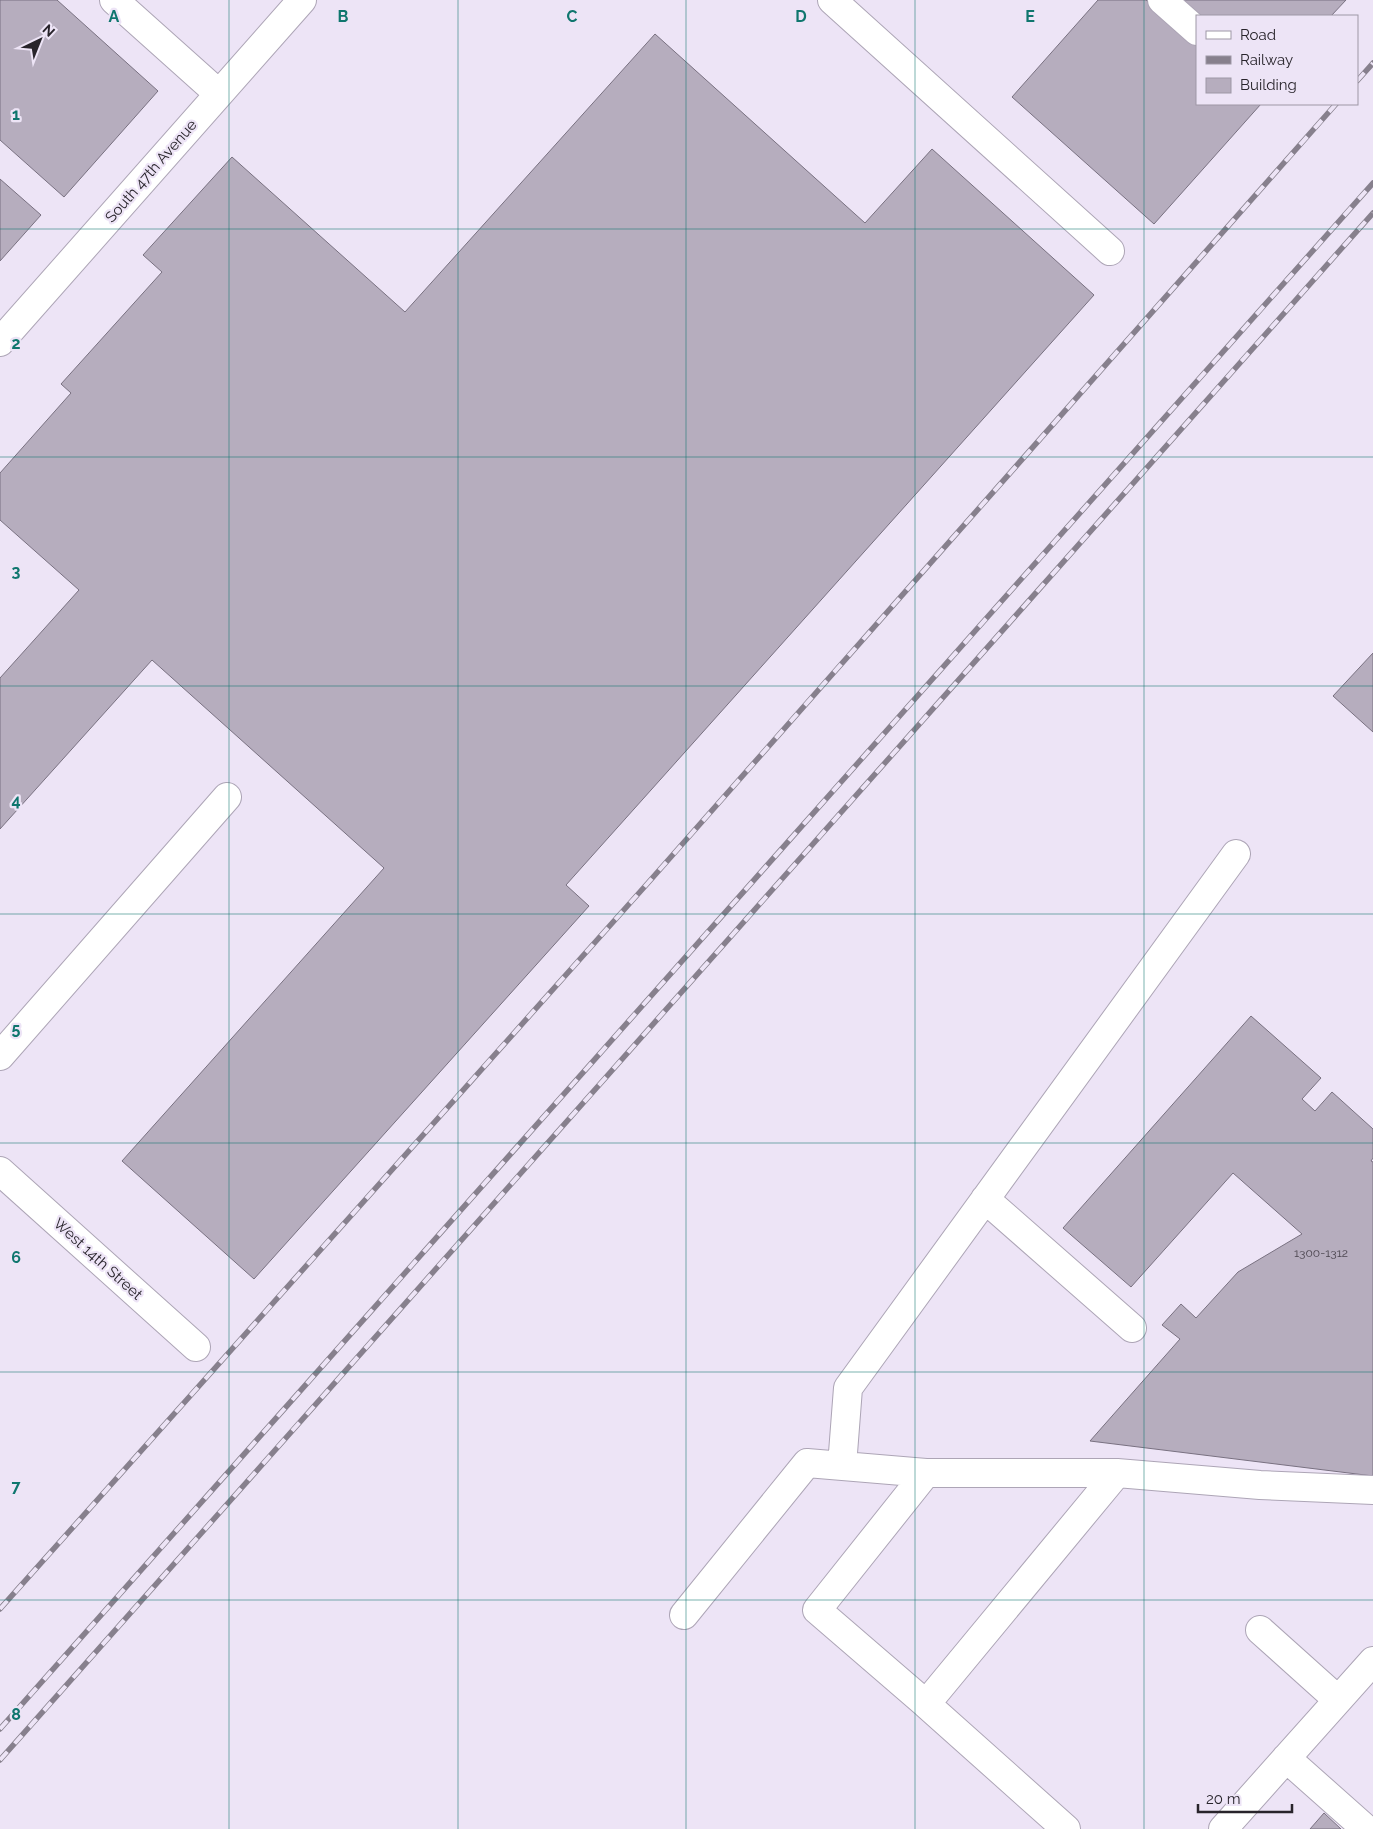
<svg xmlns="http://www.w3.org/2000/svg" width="1373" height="1829" viewBox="0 0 1373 1829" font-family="Raleway,sans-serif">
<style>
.building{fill:#b6adbe;stroke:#797181}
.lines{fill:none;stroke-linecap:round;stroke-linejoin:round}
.minor-casing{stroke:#ada5b6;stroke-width:30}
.minor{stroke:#fff;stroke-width:28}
.rail-casing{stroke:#87808d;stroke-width:5.5}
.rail{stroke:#ede4f6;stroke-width:4;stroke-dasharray:11;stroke-linecap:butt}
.grid{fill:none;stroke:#0f766e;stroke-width:1;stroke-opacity:0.55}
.labels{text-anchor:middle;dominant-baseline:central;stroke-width:4.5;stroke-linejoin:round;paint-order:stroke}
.number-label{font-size:12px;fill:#4c4650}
.street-label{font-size:15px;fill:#28242b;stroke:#ede4f6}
.grid-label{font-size:16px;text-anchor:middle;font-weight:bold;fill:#0f766e;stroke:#ede4f6;stroke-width:4.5;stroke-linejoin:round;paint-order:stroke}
</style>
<rect width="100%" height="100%" fill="#ede4f6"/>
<!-- building -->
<path class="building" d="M 0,0 L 57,0 L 158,91 L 64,197 L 0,140 Z
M 1098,0 L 1146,0 L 1197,45 L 1197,104 L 1261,104 L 1154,224 L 1012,97 Z
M 1181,0 L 1346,0 L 1331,16 L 1199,16 Z
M 655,34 L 865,223 L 932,149 L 1094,295 L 566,885 L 589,906 L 254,1279 L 122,1161 L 384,868 L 152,660 L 0,829 L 0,678 L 79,590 L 0,520 L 0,473 L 71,393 L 61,384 L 162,272 L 143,255 L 232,157 L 405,312 Z
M 0,179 L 41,215 L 0,261 Z
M 1373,653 L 1373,732 L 1333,696 Z
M 1251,1016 L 1321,1078 L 1302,1099 L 1315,1111 L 1332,1092 L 1373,1129 L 1373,1158 L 1371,1161 L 1373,1162 L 1373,1476 L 1090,1441 L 1180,1339 L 1162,1325 L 1181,1304 L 1196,1318 L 1238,1272 L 1302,1234 L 1233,1173 L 1131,1287 L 1063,1228 Z
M 1324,1813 L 1341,1829 L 1310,1829 Z"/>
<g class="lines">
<!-- minor casing -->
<g class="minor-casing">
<path id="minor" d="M 114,0 L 219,94
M 832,0 L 1110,251
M 1162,0 L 1197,31
M 0,342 L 302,0
M 0,1056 L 227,797
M 0,1171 L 196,1347
M 985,1199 L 1132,1328
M 842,1466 L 848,1388 L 1236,854
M 684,1615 L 807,1463 L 926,1473
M 1260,1630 L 1338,1700
M 926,1704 L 817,1610 L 926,1473 L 1117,1473
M 1286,1758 L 1366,1829
M 1066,1829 L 926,1704 L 1117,1473 L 1260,1485 L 1373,1490
M 1223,1829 L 1373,1661"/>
</g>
<!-- minor -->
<use href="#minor" class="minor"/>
<!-- rail casing -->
<g class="rail-casing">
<path id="rail" d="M 1357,81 L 1373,63
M 0,1609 L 647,884 L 1336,104
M 0,1729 L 1373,183
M 0,1760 L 1373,213"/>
</g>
<!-- rail -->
<use href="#rail" class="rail"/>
</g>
<!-- grid -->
<path class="grid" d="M 229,0 L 229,1829M 458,0 L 458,1829M 686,0 L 686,1829M 915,0 L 915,1829M 1144,0 L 1144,1829M 0,229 L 1373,229M 0,457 L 1373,457M 0,686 L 1373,686M 0,914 L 1373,914M 0,1143 L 1373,1143M 0,1372 L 1373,1372M 0,1600 L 1373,1600"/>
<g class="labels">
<!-- number labels -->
<g class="number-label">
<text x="1321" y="1253">1300-1312</text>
</g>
<!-- street labels -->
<g class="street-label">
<text transform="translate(151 171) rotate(-49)">South 47th Avenue</text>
<text transform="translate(98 1259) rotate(42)">West 14th Street</text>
</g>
</g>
<g class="grid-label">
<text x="114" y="22">A</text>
<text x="343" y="22">B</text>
<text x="572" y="22">C</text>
<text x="801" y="22">D</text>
<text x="1030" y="22">E</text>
<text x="16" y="120">1</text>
<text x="16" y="349">2</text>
<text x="16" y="577">3</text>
<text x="16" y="806">4</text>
<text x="16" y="1034">5</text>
<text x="16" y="1263">6</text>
<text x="16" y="1492">7</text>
<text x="16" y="1720">8</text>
</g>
<!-- legend -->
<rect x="1196" y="15" width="162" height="90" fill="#ede4f6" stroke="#9e97a5"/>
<rect x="1206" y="31" width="25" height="8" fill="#ffffff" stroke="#9e97a5"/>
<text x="1240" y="40" font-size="15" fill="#28242b">Road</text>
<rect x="1206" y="56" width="25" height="8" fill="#87808d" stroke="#9e97a5"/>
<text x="1240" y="65" font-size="15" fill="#28242b">Railway</text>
<rect x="1206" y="78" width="25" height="15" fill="#b6adbe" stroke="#9e97a5"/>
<text x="1240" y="90" font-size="15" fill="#28242b">Building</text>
<!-- north arrow -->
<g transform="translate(40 40) rotate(43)" stroke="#ede4f6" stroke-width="4" paint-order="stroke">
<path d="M0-4L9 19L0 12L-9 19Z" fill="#28242b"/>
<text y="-8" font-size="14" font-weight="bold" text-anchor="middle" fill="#28242b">N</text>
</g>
<!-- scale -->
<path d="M1198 1804v8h94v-8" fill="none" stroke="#28242b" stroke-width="2.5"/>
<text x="1206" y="1804" font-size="15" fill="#28242b" stroke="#ede4f6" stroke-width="4" paint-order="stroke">20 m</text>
</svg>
